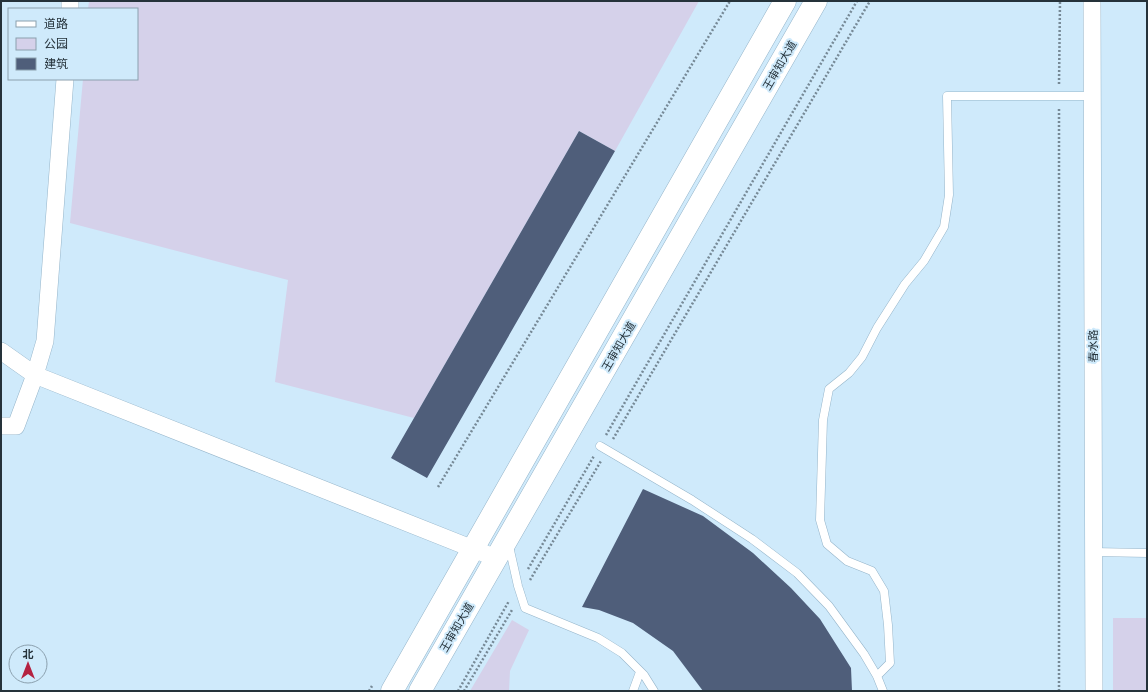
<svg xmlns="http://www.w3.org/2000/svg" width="1148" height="692" viewBox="0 0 1148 692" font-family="Manrope,'Noto Sans SC',sans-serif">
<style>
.green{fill:#d5d1ea}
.building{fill:#4f5e7a}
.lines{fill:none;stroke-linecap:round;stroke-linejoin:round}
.service-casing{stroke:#95b5ca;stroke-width:9}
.minor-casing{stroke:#95b5ca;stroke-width:18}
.secondary-casing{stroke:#95b5ca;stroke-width:23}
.path{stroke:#768996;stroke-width:2.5;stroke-dasharray:2 2;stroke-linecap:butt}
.service{stroke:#fff;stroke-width:8}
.minor{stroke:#fff;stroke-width:17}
.secondary{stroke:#fff;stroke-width:22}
.labels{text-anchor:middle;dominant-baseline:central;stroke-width:4;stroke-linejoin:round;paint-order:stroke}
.street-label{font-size:11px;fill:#25323a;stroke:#cfeafb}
</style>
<rect width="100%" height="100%" fill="#cfeafb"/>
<!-- green -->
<path class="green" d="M 89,1 L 699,1 L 615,151 L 579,131 L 414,418 L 275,382 L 288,280 L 70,223 L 83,79 L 137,79 L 137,9 L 88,9 Z
M 1113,618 L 1147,618 L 1147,691 L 1113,691 Z
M 512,620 L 529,630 L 510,671 L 509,691 L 470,691 Z"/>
<!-- building -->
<path class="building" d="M 579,131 L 615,151 L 427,478 L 391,458 Z
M 643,489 L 703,516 L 753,553 L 791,588 L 820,619 L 851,668 L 852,691 L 703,691 L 673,651 L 633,623 L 599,610 L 582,607 Z"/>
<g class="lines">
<!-- service casing -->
<g class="service-casing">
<path id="service" d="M 600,446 L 692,500 L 752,539 L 797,573 L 829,606 L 864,654 L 877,676 L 883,691
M 509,546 L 518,586 L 525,608 L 598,638 L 622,653 L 644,675 L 654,691
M 1093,552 L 1147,553
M 877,676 L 890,663 L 888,625 L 884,591 L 872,571 L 847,561 L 827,544 L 820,520 L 823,420 L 829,389 L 849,373 L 862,357 L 877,328 L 905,284 L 924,261 L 944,227 L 949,195 L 947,96 L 1092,96
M 633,691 L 640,672"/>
</g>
<!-- minor casing -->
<g class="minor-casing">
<path id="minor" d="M 1092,1 L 1094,691
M 70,9 L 70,1
M 1,351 L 35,375 L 496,558
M 1,426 L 16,426 L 35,375 L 45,341 L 65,79"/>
</g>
<!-- secondary casing -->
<g class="secondary-casing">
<path id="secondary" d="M 392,691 L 785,1
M 420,691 L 816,1"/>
</g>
<!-- path -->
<path class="path" d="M 1059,84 L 1060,1
M 606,435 L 857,1
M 613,439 L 870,1
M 438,487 L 730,1
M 528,569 L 594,456
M 530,580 L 601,461
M 369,691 L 372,686
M 458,691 L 509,601
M 464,691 L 512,610
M 1059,691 L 1059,107"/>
<!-- service -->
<use href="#service" class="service"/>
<!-- minor -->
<use href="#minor" class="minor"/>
<!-- secondary -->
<use href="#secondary" class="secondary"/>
</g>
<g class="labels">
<!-- street labels -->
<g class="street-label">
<text transform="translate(779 65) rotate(-60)">王审知大道</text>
<text transform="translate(618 346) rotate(-60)">王审知大道</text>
<text transform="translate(1092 346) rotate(-90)">春水路</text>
<text transform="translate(456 627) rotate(-60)">王审知大道</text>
</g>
</g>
<!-- border -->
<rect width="1148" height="692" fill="none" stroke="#25323a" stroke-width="4"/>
<!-- legend -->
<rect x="8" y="8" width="130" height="72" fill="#cfeafb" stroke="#8ba0ae"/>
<rect x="16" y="21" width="20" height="6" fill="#ffffff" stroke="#8ba0ae"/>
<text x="44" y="28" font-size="12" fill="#25323a">道路</text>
<rect x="16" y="38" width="20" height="12" fill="#d5d1ea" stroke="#8ba0ae"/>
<text x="44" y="48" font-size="12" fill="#25323a">公园</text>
<rect x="16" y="58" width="20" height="12" fill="#4f5e7a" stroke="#8ba0ae"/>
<text x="44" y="68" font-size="12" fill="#25323a">建筑</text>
<!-- north arrow -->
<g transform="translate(28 664)"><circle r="19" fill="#cfeafb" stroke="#8ba0ae"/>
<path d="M0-3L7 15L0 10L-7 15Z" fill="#b42241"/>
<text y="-6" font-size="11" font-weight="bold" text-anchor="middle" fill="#25323a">北</text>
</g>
</svg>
